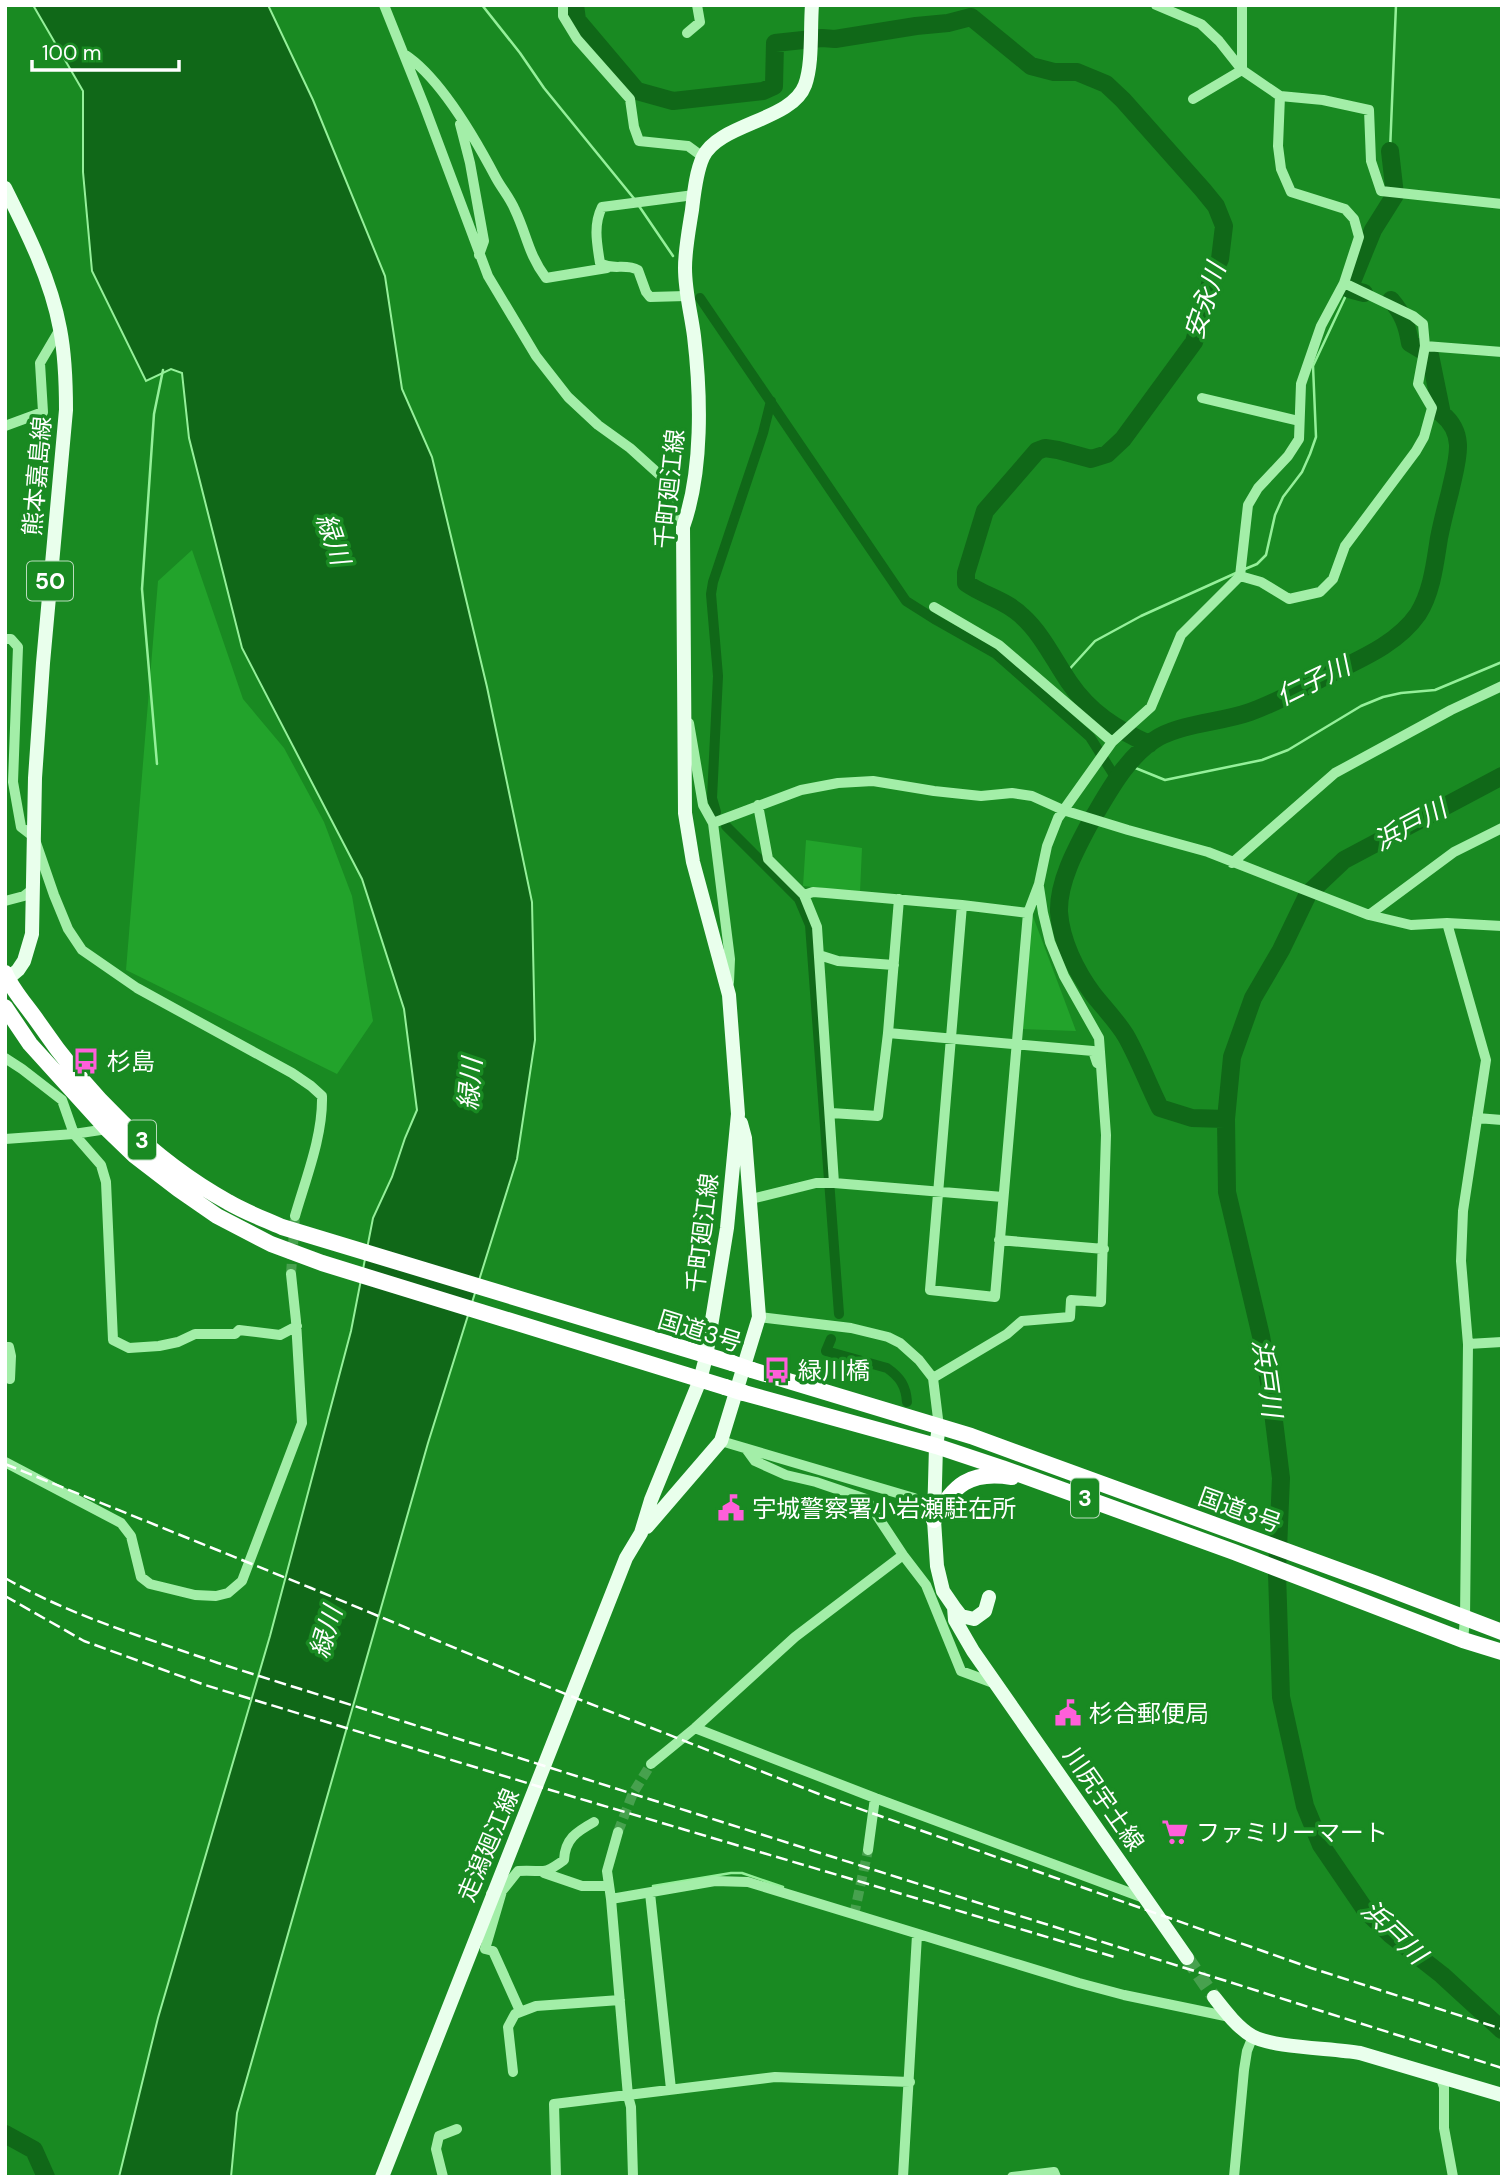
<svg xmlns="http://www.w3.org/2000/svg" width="1507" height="2182" viewBox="0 0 1507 2182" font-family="'DM Sans','Noto Sans JP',sans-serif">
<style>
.green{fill:#22a32b}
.water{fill:#106818;stroke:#95f09a;stroke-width:2}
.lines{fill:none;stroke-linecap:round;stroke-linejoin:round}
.stream{stroke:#95f09a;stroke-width:2.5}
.canal{stroke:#106818;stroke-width:10}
.river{stroke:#106818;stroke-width:18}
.minor-tunnel{stroke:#47a14e;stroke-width:10;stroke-dasharray:10 5;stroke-linecap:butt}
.major-tunnel{stroke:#47a14e;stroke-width:14;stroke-dasharray:14 7;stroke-linecap:butt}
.minor{stroke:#a3eea8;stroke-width:10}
.major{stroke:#e9ffec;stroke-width:14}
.highway{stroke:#fff;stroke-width:16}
.rail{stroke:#fff;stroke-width:2.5;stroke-dasharray:12 5;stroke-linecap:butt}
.highway-bridge{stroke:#fff;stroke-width:16}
.labels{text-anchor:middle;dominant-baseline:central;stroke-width:7;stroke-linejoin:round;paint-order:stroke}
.shield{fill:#198a22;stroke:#badcbd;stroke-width:2}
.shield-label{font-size:23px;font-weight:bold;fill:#fff}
.street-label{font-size:24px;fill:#fff;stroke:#198a22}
.poi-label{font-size:24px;fill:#fff;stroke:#198a22;text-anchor:start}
.water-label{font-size:26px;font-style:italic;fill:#fff;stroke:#198a22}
</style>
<rect width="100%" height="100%" fill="#198a22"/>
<!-- green -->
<path class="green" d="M 192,550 L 243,699 L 284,748 L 324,822 L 352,896 L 373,1021 L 337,1074 L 126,970 L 158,581 Z
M 806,840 L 862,848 L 860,892 L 803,886 Z
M 1031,911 L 1076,1031 L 1020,1029 Z"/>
<!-- water -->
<path class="water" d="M 33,5 L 268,5 L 313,100 L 385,276 L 402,389 L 432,457 L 487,687 L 532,902 L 535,1040 L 517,1159 L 428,1443 L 237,2113 L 231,2177 L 119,2177 L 158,2018 L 270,1636 L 351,1331 L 373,1218 L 392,1177 L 405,1138 L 417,1110 L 404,1009 L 362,879 L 242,648 L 189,438 L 182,373 L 171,369 L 146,381 L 92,271 L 83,172 L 83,91 Z"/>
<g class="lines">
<!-- stream -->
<path class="stream" d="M 482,5 L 520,53 L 544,88 L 636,201
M 1390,151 L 1396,5
M 639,206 L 673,256
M 1245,569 L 1257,564 L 1266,555 L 1275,515 L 1283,497 L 1302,472 L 1310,454 L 1316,437 L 1313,366 L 1349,289
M 1065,674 L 1095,641 L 1141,616 L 1236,573
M 157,764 L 142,589 L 154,414 L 163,370
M 1128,765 L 1165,780 L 1262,760 L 1288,750 L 1361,706 L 1383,697 L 1401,693 L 1435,690 L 1502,662
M 653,1886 L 731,1873 L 742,1873 L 783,1887"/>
<!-- canal -->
<path class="canal" d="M 700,298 L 906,601 L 936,620 L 996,654 L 1090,737 L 1117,780
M 716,812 L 712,798 L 718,676 L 711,594 L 713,582 L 763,433 L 771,401
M 726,826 L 799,899 L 810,925 L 839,1314
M 831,1339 L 826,1351 L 887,1368 C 900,1377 906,1386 907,1402"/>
<!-- river -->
<path class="river" d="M 575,5 L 577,20 L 637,91 L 673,101 L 763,91 L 774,86 L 775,43 L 822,38 L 835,39 L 916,26 L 948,23 L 971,17 L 1031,66 L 1054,72 L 1077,72 L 1106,84 L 1123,100 L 1203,190 L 1216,206 L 1224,226 L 1220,259 L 1213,274 L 1194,342 L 1123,439 L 1107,454 L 1091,459 L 1058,450 L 1045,448 L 1037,451 L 985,511 L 966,573 L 966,583 C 984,596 1006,600 1022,616 C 1042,634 1054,660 1069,682 C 1090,713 1116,729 1149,744
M 1364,293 L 1349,289 L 1373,230 L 1395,195 L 1390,151
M 1502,776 L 1344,860 L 1308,894 L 1281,950 L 1253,998 L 1232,1057 L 1226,1119 L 1227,1192 L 1261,1336 L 1270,1388 L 1281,1478 L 1277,1573 L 1281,1697 L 1305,1806 L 1321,1845 L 1366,1911 L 1391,1935 L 1442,1975 L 1502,2030
M 1226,1119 L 1192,1118 L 1160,1108 C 1148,1084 1139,1059 1126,1036 C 1117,1021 1104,1008 1093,994 C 1076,971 1061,941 1059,912 C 1058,882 1076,849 1090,823 C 1108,793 1127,755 1159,737 C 1185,723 1222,722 1250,712 C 1275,703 1299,690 1322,678 C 1355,661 1396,646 1418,614 C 1432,592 1435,563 1439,538 C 1442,523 1446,507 1450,492 C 1456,463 1468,435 1442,414 L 1430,355 L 1410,343 C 1407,325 1403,314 1391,300
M 5,2134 L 34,2150 L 46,2177"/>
<!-- minor-tunnel -->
<path class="minor-tunnel" d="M 291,1274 L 295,1216
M 618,1832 L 633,1793 L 651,1764
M 854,1915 L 868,1850"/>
<!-- major-tunnel -->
<path class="major-tunnel" d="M 1187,1958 L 1214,1997"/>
<!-- minor -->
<path class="minor" d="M 384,5 L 424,105 L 488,276 L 536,356 L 568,397 L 598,425 L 630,448 L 661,476 L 683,527
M 563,5 L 563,16 L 577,39 L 630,99 L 634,127 L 639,141 L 688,146 L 703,157
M 1156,5 L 1201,24 L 1219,41 L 1242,70 L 1280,96 L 1323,100 L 1369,110 L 1371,161 L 1381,191 L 1502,204
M 687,33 L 700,22 L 697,5
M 404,54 C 440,77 476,140 496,178 C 502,189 510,198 515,210 C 527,235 528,254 546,278 L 607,268
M 1242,70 L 1242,5
M 1193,99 L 1242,70
M 460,124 L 470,163 L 484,241 L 479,255
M 686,296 L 650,297 L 646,292 L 638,270 C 626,263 612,271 600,263 C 597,244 593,225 602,207 L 694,195
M 1425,346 L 1502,352
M 1202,398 L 1299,421
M 5,426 L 43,412 L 40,363 L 60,329
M 1240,576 L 1261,582 L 1289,599 L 1320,592 L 1333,579 L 1345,546 L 1416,451 L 1424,437 L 1432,408 L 1418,384 L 1425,346 L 1423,324 L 1413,316 L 1344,283
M 934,607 L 999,645 L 1112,742
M 5,639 L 11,639 L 18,647 L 13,782 L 21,827 L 34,837 L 54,895 L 68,929 L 82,950 L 137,988 L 292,1073 L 311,1086 L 322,1096 C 323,1136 306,1178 295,1216
M 689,723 L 703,805 L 713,823 L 730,959 L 729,982
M 758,805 L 768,859 L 804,895 L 817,927 L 834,1183
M 713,823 L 801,790 L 838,783 L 873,781 L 934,791 L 981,796 L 1012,793 L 1032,796 L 1063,810 L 1128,830 L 1208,852 L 1369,915 L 1411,925 L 1447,923 L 1502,926
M 1232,863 L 1335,773 L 1451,710 L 1502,686
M 804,895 L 813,892 L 826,893 L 962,905 L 1028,913
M 5,901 L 24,896 L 33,889
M 962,905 L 930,1290 L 995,1297 L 1028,913 L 1039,884 L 1047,846 L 1058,818 L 1112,742 L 1151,707 L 1181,635 L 1240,576 L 1248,505 L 1258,488 L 1288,456 L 1299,439 L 1301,384 L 1321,326 L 1344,283 L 1359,237 L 1354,219 L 1345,209 L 1291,192 L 1281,169 L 1278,146 L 1280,96
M 1369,915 L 1454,852 L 1502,828
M 1447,923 L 1486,1060 L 1463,1211 L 1461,1261 L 1468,1344 L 1465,1619 L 1463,1640
M 819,955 L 838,961 L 894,965
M 888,1033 L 1093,1051 L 1097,1063
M 5,1058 L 22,1069 L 62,1100 L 74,1134 L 101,1165 L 106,1182 L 113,1340 L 129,1348 L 159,1346 L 178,1342 L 195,1334 L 235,1334 L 239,1330 L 280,1335 L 297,1326
M 831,1113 L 878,1116 L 888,1033 L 899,899
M 1477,1118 L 1502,1120
M 5,1139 L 74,1134 L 107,1129
M 751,1199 L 816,1183 L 834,1183 L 1003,1197
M 999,1240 L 1104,1249
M 759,1317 L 851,1328 L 888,1337 L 900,1343 L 919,1360 L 933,1378 L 939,1427
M 1468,1344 L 1502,1342
M 5,1347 L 9,1347 L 11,1356 L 10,1379
M 933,1378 L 1007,1334 L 1022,1321 L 1070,1317 L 1071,1300 L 1101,1302 L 1106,1135 L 1099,1038 L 1064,976 L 1050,942 L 1043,913 L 1039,887
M 721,1441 L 914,1498 L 934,1520
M 747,1450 L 755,1461 L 786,1475 L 816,1482 L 866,1499 L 903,1555 L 926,1585 L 961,1671 L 996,1684
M 5,1462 L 121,1523 L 131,1536 L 141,1577 L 150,1584 L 195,1595 L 216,1596 L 228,1593 L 242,1581 L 302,1423 L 296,1321 L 291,1274
M 695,1728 L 875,1798 L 1144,1898
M 651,1764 L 695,1728 L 795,1637 L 903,1555
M 618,1832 L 607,1871 L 611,1899 L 628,2096 L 631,2107 L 633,2177
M 868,1850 L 875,1798
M 544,1873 L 582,1886 L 609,1886
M 502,1891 L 485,1949 L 493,1951 L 520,2011
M 650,1893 L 671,2089
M 491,1894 L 502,1891 L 518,1871 C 544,1869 541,1877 564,1860 C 565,1839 576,1832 594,1822
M 611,1899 L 715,1881 L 748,1882 L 1079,1983 L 1124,1995 L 1230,2017
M 513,2072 L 508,2027 L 515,2014 L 536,2006 L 620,2000
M 1440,2076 L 1444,2087 L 1444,2128 L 1453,2177
M 443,2177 L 436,2149 L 439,2136 L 457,2129
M 556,2177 L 554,2104 L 775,2077 L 910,2082
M 903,2177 L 917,1935
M 1012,2177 L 1054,2172 L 1056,2177
M 1234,2177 L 1244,2070 L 1247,2051 L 1253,2036"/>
<!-- major -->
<path class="major" d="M 5,188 C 27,232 51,280 60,329 C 65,355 66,383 66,410 L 43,663 L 35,778 L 32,934 L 24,961 L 18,970 L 5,981
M 939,1427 L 936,1446 L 934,1520 L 937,1566 L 943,1591 L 954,1607 L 955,1620 L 973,1651 L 1187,1958
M 647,1527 L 721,1441 L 759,1317 L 745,1138 L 741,1123
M 954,1607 L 961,1616 L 974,1619 L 985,1611 L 989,1597
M 1214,1997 C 1225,2011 1237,2027 1252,2036 C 1273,2048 1333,2048 1360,2053 L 1502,2095
M 382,2177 L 626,1558 L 641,1533 L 651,1500 L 700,1380 L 706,1357 L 727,1228 L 738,1114 L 729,995 L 693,862 L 685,813 L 683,527 C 703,471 701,395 694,336 C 691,313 685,292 685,268 C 685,249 689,229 692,210 C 694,193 696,172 703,157 C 719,123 792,121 805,85 C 813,63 810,29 812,5"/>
<!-- highway -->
<path class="highway" d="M 5,973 C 12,990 27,1006 38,1022 C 86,1093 152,1160 228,1202 C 245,1212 264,1219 282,1227 L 732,1363
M 5,1007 L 30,1044 L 107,1129 L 135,1156 L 178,1189 L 217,1216 L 271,1244 L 322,1263 L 725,1387
M 752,1370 L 971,1436 L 1374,1583 L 1502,1632
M 744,1393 L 936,1446 L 1002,1468 L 1234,1552 L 1463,1640 L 1502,1652
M 934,1520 C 953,1485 970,1470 1012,1477"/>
<!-- rail -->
<path class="rail" d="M 5,1464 L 311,1588 L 568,1695 L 829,1798 L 1311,1968 L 1502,2029
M 5,1578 C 71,1616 146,1638 218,1663 L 1502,2068
M 5,1596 L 84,1641 L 205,1685 L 537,1786 L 1118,1958"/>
<!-- highway-bridge -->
<path class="highway-bridge" d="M 732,1363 L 752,1370
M 725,1387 L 744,1393"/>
</g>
<!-- icons -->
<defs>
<g id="bus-bare" transform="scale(2.1)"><path d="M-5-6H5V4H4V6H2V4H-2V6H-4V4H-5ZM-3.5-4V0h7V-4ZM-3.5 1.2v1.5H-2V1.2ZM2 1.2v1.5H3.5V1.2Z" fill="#ff5fda" stroke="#198a22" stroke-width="2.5" paint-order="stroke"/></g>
<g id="civic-bare" transform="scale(2.1)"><path d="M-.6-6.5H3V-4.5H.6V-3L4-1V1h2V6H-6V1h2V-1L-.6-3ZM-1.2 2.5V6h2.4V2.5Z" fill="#ff5fda" stroke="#198a22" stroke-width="2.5" paint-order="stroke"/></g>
<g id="supermarket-bare" transform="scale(2.1)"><path d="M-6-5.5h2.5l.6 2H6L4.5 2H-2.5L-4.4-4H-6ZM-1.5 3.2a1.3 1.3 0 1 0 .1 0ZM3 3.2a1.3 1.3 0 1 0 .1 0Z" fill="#ff5fda" stroke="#198a22" stroke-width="2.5" paint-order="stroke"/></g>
</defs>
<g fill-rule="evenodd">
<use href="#bus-bare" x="86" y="1061"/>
<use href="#bus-bare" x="777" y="1370"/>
<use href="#civic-bare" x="731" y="1508"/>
<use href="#civic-bare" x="1068" y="1713"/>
<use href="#supermarket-bare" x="1175" y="1832"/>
</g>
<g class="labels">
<!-- shield labels -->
<g class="shield">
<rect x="27" y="561.5" width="46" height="39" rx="5"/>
<rect x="128" y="1120.5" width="28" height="39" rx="5"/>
<rect x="1071" y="1478.5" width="28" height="39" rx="5"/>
</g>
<g class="shield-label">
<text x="50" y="581">50</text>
<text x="142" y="1140">3</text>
<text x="1085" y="1498">3</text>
</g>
<!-- street labels -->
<g class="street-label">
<text transform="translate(37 476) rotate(-85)">熊本嘉島線</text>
<text transform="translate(669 489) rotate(-84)">千町廻江線</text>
<text transform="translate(702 1233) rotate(-83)">千町廻江線</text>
<text transform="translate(700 1331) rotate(17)">国道3号</text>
<text transform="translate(1240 1510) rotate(20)">国道3号</text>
<text transform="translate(1104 1799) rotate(55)">川尻宇土線</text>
<text transform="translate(488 1845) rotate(-67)">走潟廻江線</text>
</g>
<!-- poi labels -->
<g class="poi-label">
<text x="107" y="1061">杉島</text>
<text x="798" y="1370">緑川橋</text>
<text x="752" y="1508">宇城警察署小岩瀬駐在所</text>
<text x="1089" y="1713">杉合郵便局</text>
<text x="1196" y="1832">ファミリーマート</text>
</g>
<!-- water labels -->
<g class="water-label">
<text transform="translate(1205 301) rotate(-72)">安永川</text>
<text transform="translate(333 539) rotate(71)">緑川</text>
<text transform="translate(1313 681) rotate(-26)">仁子川</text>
<text transform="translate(1410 825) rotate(-28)">浜戸川</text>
<text transform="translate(470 1084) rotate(-85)">緑川</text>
<text transform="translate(1267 1378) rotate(82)">浜戸川</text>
<text transform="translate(326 1632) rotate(-73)">緑川</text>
<text transform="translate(1394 1932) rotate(44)">浜戸川</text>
</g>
</g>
<!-- border -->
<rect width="1507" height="2182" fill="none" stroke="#ffffff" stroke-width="14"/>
<!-- scale -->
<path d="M32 60v10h147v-10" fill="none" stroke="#ffffff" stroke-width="3.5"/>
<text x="42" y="60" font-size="21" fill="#ffffff" stroke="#198a22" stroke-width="5" paint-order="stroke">100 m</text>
</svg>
